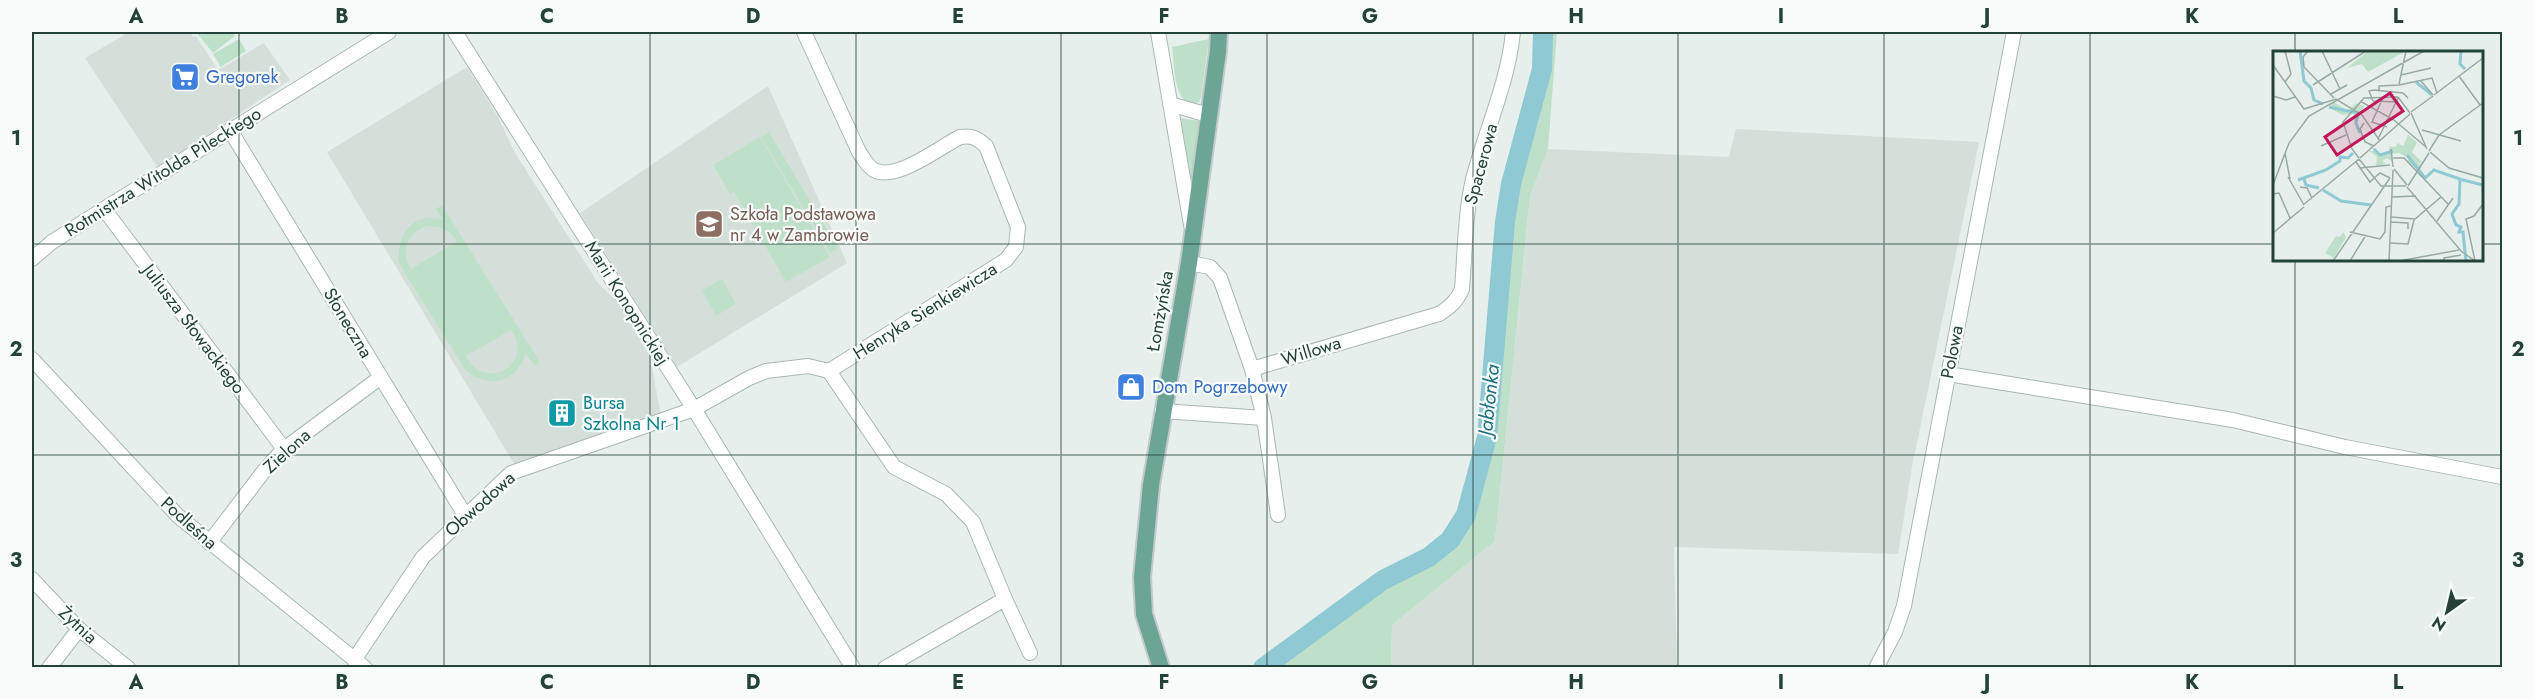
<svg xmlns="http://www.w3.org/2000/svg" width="2534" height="699" viewBox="0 0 2534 699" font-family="Jost,sans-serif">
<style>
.built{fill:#d4dfda}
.green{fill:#bfe0c8;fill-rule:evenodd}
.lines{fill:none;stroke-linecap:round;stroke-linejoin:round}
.river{stroke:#8ec9d4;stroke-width:20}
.minor-casing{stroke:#a8b8b2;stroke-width:16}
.major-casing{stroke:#c2cac8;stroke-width:20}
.minor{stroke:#fff;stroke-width:14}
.major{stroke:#6aa596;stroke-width:16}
.grid{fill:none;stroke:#24423a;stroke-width:1.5;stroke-opacity:0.55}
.labels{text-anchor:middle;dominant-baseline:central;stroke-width:4.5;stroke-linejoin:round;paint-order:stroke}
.shop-label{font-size:18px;fill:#366cbe;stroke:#f7fbf9;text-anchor:start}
.street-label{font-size:18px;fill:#24423a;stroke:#f7fbf9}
.education-label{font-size:18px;fill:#785e54;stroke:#f7fbf9;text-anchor:start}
.culture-label{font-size:18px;fill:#0d838f;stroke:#f7fbf9;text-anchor:start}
.water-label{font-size:20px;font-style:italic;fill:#1c6f80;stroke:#f7fbf9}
.inset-river{fill:none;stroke:#8ec9d4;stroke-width:3}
.inset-road{fill:none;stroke:#98aaa4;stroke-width:1.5}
.view{fill:#c2185b;fill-opacity:0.15;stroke:#c2185b;stroke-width:3}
.inset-edge{fill:none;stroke:#24423a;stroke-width:3}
.neatline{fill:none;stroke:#24423a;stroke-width:2}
.grid-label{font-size:20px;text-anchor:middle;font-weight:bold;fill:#24423a}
</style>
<rect width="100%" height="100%" fill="#e6efeb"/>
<!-- built -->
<path class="built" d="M 129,32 L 190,32 L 193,37 L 196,36 L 218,70 L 264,43 L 290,80 L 158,168 L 85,58 Z
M 467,67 L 498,117 L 515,153 L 598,283 L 615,300 L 650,356 L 661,416 L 516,467 L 327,152 Z
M 768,86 L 847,263 L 677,367 L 580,213 Z
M 1736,129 L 1979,142 L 1912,467 L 1898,554 L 1674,547 L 1677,667 L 1391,668 L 1392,625 L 1495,541 L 1530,196 L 1548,149 L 1729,157 Z"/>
<!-- green -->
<path class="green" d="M 196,32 L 232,32 L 235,36 L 213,53 Z
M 1549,32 L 1557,32 L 1548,149 L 1530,196 L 1495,541 L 1392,625 L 1391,667 L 1275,667 L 1285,658 L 1393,585 L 1449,554 L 1468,528 L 1487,467 L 1514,198 L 1520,170 L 1538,124 L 1548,72 Z
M 239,39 L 246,51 L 221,67 L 213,54 Z
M 1209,39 L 1201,97 L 1199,102 L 1193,105 C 1172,99 1175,64 1172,47 Z
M 1179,118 L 1199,121 L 1191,184 L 1190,184 Z
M 769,132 L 838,248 L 830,253 L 761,137 Z
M 760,137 L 830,257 L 786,282 L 734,192 L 730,194 L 713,165 Z
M 442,205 L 540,362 L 534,365 L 526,354 C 514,383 492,389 466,371 L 399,264 C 396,236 412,210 443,220 L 436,209 ZM 426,226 C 439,226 450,229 457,241 L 411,269 C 400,251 407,234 426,226 ZM 511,330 C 521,344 519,356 508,368 C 491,378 475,374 466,356 Z
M 722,279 L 736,304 L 716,316 L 702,290 Z"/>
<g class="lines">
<!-- river -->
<path class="river" d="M 1263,668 L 1383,580 L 1429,557 L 1450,540 L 1466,515 L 1487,437 L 1505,222 L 1511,184 L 1542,69 L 1543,32"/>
<!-- minor casing -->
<g class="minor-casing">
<path id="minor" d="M 455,32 L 694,409 L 853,668
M 1158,32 L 1191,225
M 1170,104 L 1208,115
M 230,130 L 465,515
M 104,209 L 284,449
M 32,259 L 52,242 L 104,209 L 389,32
M 1189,263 L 1210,267 L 1220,278 L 1252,369 L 1264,418 L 1278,515
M 32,359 L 178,516 L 365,668
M 1252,369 L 1439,314 C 1450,307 1457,301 1462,289 C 1465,252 1465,214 1473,179 C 1486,129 1508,83 1513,32
M 829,371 L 894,467 L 946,494 L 973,522 L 1005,599
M 1948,374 L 2233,420 L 2345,447 L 2502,477
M 1162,411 L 1264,418
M 209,543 L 264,471 L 284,449 L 381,377
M 32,579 L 79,629 L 128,668
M 354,660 L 423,557 L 511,473 L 694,409 L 749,378 L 766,371 L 808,366 L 829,371 L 1006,260 L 1016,247 L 1018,227 L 986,146 C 977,138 972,135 960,137 C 940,147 896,182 874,170 C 867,166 864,159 859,152 L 804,32
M 49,668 L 79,629
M 885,668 L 1005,599 L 1030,653
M 1876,668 L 1895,632 L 1904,606 L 2014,32"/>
</g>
<!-- major casing -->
<g class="major-casing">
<path id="major" d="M 1161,668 L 1144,614 L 1142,577 L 1151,485 L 1189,263 L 1218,51 L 1219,32"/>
</g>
<!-- minor -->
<use href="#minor" class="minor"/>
<!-- major -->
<use href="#major" class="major"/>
</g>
<!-- grid -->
<path class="grid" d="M 239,32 L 239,668M 444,32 L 444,668M 650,32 L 650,668M 856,32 L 856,668M 1061,32 L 1061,668M 1267,32 L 1267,668M 1473,32 L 1473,668M 1678,32 L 1678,668M 1884,32 L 1884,668M 2090,32 L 2090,668M 2295,32 L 2295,52M 32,244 L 2274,244M 2482,244 L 2502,244M 2295,260 L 2295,668M 32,455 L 2502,455"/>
<!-- icons -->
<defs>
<g id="supermarket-square" transform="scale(1.5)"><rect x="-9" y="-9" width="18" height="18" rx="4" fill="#3f7fe0" stroke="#f7fbf9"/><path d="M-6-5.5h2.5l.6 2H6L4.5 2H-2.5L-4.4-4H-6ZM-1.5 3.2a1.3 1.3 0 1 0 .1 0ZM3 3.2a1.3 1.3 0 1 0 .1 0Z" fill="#fff"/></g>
<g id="school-square" transform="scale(1.5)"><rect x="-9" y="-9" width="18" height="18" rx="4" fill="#8d6e63" stroke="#f7fbf9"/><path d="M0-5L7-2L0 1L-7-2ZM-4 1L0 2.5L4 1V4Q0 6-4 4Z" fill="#fff"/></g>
<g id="shop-square" transform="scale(1.5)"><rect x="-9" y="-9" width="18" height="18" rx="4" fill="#3f7fe0" stroke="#f7fbf9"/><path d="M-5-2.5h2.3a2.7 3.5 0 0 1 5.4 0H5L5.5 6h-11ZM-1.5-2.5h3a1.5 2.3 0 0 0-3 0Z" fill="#fff"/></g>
<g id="building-square" transform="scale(1.5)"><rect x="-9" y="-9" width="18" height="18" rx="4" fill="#0f9aa8" stroke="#f7fbf9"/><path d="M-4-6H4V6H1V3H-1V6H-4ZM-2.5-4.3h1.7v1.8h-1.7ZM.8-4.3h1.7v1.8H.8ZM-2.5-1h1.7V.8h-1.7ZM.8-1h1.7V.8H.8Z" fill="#fff"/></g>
</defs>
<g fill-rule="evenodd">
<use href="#supermarket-square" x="185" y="77"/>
<use href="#school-square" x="709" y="224"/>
<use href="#shop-square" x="1131" y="387"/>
<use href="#building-square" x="562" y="413"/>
</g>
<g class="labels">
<!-- shop labels -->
<g class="shop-label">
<text x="206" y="77">Gregorek</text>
<text x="1152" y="387">Dom Pogrzebowy</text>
</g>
<!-- street labels -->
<g class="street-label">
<text transform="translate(1481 164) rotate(-75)">Spacerowa</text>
<text transform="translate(163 172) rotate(-32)">Rotmistrza Witolda Pileckiego</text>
<text transform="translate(627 303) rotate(58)">Marii Konopnickiej</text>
<text transform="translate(925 311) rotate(-32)">Henryka Sienkiewicza</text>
<text transform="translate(1160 311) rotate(-80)">Łomżyńska</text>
<text transform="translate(348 323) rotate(59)">Słoneczna</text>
<text transform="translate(194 329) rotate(53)">Juliusza Słowackiego</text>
<text transform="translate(1311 351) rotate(-17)">Willowa</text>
<text transform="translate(1952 352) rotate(-79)">Polowa</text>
<text transform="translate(287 451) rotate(-42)">Zielona</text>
<text transform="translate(480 504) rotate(-42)">Obwodowa</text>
<text transform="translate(189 523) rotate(42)">Podleśna</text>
<text transform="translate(78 625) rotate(43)">Żytnia</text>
</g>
<!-- education labels -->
<g class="education-label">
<text x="730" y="214">Szkoła Podstawowa<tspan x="730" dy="21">nr 4 w Zambrowie</tspan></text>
</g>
<!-- culture labels -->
<g class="culture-label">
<text x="583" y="403">Bursa<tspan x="583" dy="21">Szkolna Nr 1</tspan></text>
</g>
<!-- water labels -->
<g class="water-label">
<text transform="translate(1489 400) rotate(-84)">Jabłonka</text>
</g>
</g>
<!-- overview -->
<g transform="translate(2273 51)">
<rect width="210" height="210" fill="#e6efeb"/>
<path d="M 95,0 L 133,0 L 95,21 L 89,13 L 74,17 ZM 61,51 L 74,60 L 84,52 L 91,55 L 83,74 L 88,85 L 107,103 L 114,104 L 117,95 L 122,96 L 125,92 L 130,95 L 135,84 L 144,91 L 139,101 L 150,112 L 144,112 L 149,114 L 146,120 L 134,110 L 136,107 L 126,102 L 119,103 L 119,110 L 113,107 L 110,110 L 113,113 L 103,115 L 104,106 L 96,100 L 102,100 L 90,88 L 81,72 L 81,62 L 70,64 L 56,57 ZM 70,181 L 73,186 L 61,207 L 52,202 L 63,185 L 67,186 Z" fill="#bfe0c8"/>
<path class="inset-river" d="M 27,0 L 31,30 L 38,37 L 41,49 L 50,53M 188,0 L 187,13 L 192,18M 143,31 L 159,44M 56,56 L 85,62 L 83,72 L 87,82M 101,98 L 107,104 L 120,100M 134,104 L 152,127 L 161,119 L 187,128 L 186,153 L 179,163 L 183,174 L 188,176 L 186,181 L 190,181 L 193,210M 31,128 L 33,134 L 46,137M 186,128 L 210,134M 25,129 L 53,119 L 67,110 L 67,106 L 75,107 L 80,102M 50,139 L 68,150 L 98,154"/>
<path class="inset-road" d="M 35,0 L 30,6 L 31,16 L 61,47M 49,0 L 67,38M 0,14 L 31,58 L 63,48 L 89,64 L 107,90M 128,24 L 158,17M 186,25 L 207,54M 148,30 L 160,44M 12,31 L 18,23 L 12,0M 126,33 L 133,0M 40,34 L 93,0M 126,34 L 159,27 L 164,42M 106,39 L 106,35 L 126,34M 58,43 L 74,34M 161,44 L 210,7M 0,45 L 13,49 L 22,46M 125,46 L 137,62M 109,49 L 99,71 L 114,76M 87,50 L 121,69 L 153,96M 100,50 L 96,40 L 101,39 L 130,42 L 135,47M 100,50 L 125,51M 138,61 L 160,45M 138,62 L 154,98M 91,72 L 87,78 L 92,91 L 101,95M 149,79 L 188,90M 105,88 L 125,47M 48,95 L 73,84M 118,98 L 120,116M 156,100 L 166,84 L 210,52M 157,101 L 176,117 L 210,127M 12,102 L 17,128M 86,107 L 79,98 L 70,71 L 91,47 L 125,46M 87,107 L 137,63M 120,107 L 131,107 L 175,153M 86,108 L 108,135 L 133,135M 83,111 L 97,131 L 100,128M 87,117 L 117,114M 121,118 L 134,134M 15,126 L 31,154M 100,128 L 107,122 L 117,127M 0,134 L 16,92 L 36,65 L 151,0M 135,135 L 156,102M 27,136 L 34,137 L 39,147M 134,136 L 188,200 L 202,210M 0,143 L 6,142 L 17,167M 119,146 L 143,145M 30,154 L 86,108M 118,166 L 142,168M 164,170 L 180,147M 117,171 L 135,172 L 135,178M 77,181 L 107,188 L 112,181 L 113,156 L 118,155M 0,182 L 31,156M 116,192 L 135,193 L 141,169 L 168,146M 60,210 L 117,127M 77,210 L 93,184M 116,210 L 120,119M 126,210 L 186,199M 171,210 L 171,207 L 188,204M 202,210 L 193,168 L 201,165 L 210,153"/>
<path class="view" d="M 117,42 L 130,60 L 64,104 L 52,86 Z"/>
<rect width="210" height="210" class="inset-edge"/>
</g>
<!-- border -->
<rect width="2534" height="699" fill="none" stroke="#f7fbf9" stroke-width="66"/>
<!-- north arrow -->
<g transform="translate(2447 612) rotate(214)" stroke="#f7fbf9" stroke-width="4.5" paint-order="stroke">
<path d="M0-4.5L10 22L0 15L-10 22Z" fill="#24423a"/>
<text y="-9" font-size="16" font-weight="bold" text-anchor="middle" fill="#24423a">N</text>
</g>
<rect x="33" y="33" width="2468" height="633" class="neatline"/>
<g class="grid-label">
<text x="136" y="23">A</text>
<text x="342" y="23">B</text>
<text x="547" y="23">C</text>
<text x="753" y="23">D</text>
<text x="958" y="23">E</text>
<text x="1164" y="23">F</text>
<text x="1370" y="23">G</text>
<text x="1576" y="23">H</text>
<text x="1781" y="23">I</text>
<text x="1987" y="23">J</text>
<text x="2192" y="23">K</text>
<text x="2398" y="23">L</text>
<text x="16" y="145">1</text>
<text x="2518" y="145">1</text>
<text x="16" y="356">2</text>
<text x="2518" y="356">2</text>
<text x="16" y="567">3</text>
<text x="2518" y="567">3</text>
<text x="136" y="689">A</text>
<text x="342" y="689">B</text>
<text x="547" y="689">C</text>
<text x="753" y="689">D</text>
<text x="958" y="689">E</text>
<text x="1164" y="689">F</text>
<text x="1370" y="689">G</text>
<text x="1576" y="689">H</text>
<text x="1781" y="689">I</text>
<text x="1987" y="689">J</text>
<text x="2192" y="689">K</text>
<text x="2398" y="689">L</text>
</g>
</svg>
